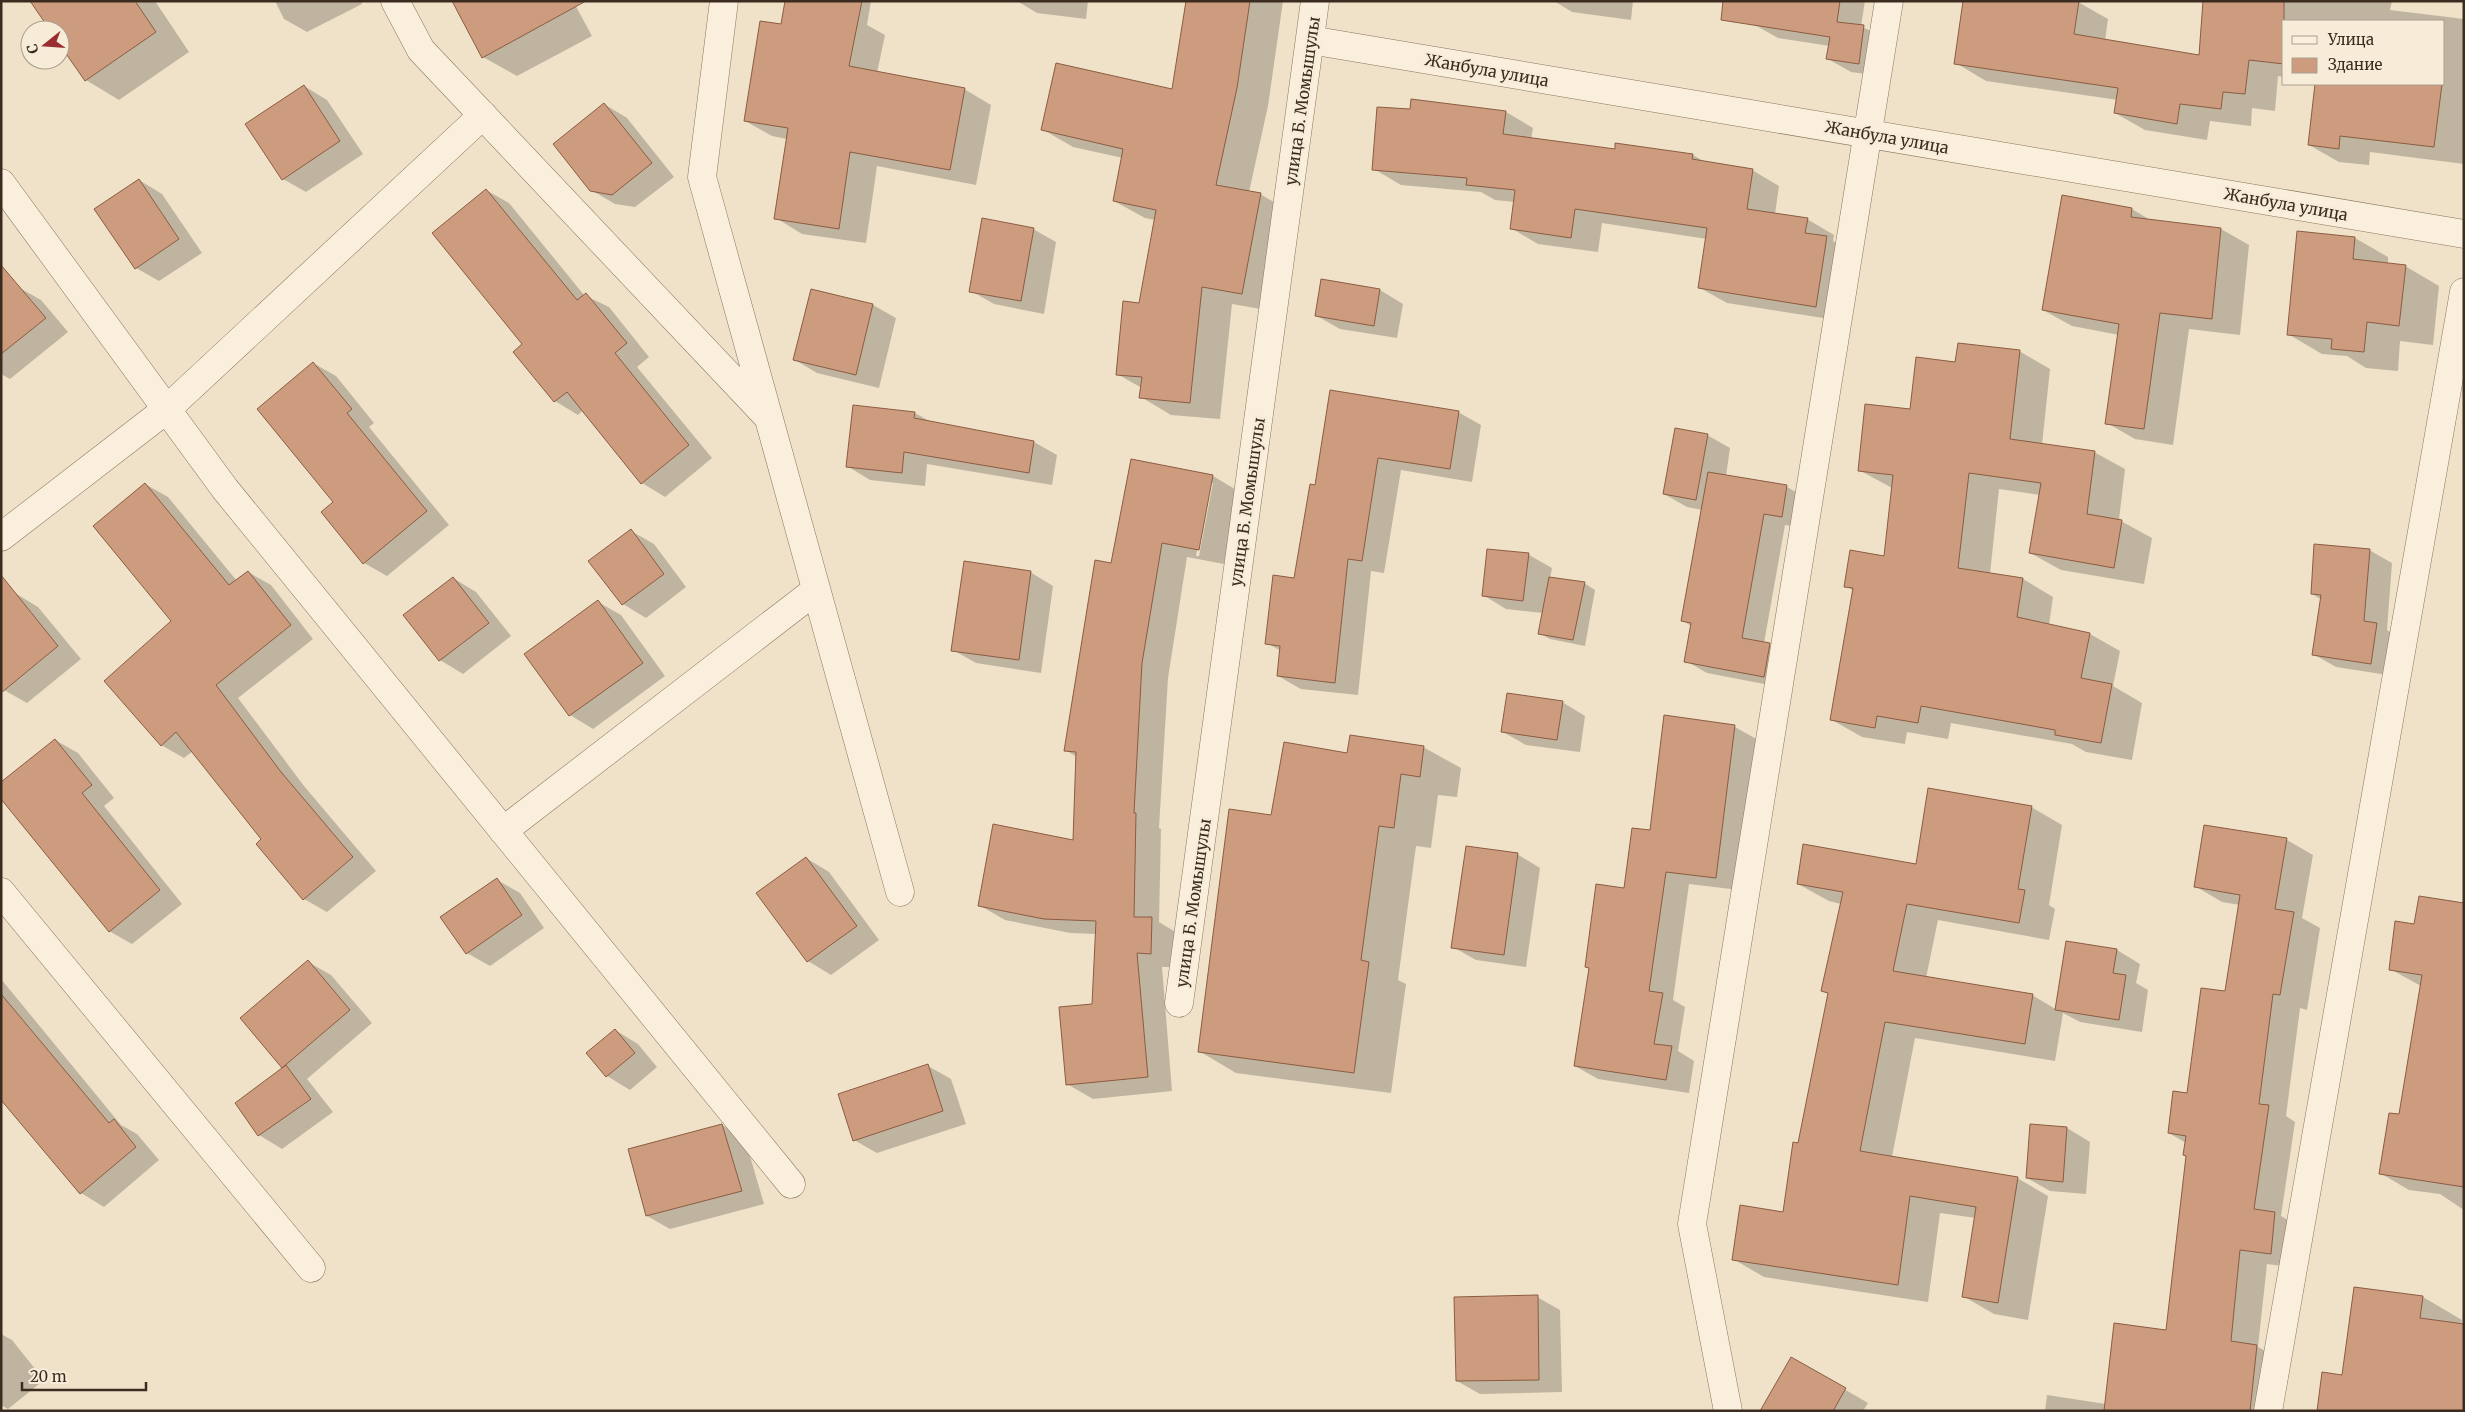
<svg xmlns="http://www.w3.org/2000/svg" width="2465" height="1412" viewBox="0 0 2465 1412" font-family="Merriweather,serif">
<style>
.shadow{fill:#0003;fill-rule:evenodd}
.building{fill:#cd9c7e;stroke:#8b5c42}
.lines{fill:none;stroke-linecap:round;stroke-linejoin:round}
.minor-casing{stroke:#8b745d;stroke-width:29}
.minor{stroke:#f9efdc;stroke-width:28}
.labels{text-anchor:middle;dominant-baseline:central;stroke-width:5;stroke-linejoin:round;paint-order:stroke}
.street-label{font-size:16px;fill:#3c2c20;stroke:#f6ecd8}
</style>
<rect width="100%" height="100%" fill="#efe2c8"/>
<!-- shadow -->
<path class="shadow" d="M 32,1 L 155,1 L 189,52 L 119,100 L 86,80 L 60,43 L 60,30 L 51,30 Z
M 275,1 L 361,1 L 362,4 L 307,32 L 284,19 Z
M 573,1 L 592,36 L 517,76 L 483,57 Z
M 787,1 L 871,1 L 867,25 L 885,35 L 877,73 L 964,89 L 991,105 L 976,185 L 877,166 L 866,243 L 802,234 L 776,218 L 787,139 L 772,136 L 745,121 L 782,26 Z
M 1017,1 L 1088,1 L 1086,19 L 1037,13 Z
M 1187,1 L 1283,1 L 1268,106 L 1249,192 L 1260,194 L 1291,212 L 1272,311 L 1232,304 L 1220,419 L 1171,415 L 1141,397 L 1142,388 L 1117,374 L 1140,304 L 1155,220 L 1145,218 L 1114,201 L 1123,158 L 1073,147 L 1042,129 L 1173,91 Z
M 1554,1 L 1633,1 L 1631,20 L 1572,12 Z
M 1758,1 L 1865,1 L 1861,26 L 1887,40 L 1881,76 L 1851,72 L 1828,59 L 1830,46 L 1778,38 L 1755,25 Z
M 2205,1 L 2392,1 L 2390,10 L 2464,19 L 2464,164 L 2370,152 L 2369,165 L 2339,162 L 2309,145 L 2317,84 L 2444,84 L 2444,21 L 2284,21 L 2284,77 L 2278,76 L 2275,111 L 2252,108 L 2251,126 L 2210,121 L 2207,140 L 2145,130 L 2115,113 L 2118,100 L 1986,81 L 1956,63 L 2078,2 L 2108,19 L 2105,41 L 2200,57 Z
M 304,86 L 327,100 L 363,154 L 306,192 L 283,179 Z
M 604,104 L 627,118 L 674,177 L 635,207 L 615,204 L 591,190 Z
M 1506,112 L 1533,128 L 1531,139 L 1616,150 L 1693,155 L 1705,162 L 1752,170 L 1779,186 L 1775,214 L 1807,219 L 1834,235 L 1833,241 L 1853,253 L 1843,321 L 1727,303 L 1700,288 L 1707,239 L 1602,223 L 1598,252 L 1538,244 L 1511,228 L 1515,202 L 1495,200 L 1481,192 L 1401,185 L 1374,169 Z
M 139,180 L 162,194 L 202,253 L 159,281 L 136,268 Z
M 486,190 L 509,203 L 584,295 L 609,307 L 649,357 L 637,367 L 712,458 L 665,497 L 642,483 L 583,410 L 578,415 L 555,401 L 515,352 L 524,344 Z
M 2063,197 L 2132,209 L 2152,221 L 2221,229 L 2249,245 L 2240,335 L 2189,329 L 2173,445 L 2135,439 L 2107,423 L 2119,335 L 2072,326 L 2043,310 Z
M 1033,229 L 1056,242 L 1044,314 L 994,304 L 971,291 Z
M 2355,238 L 2388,257 L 2388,264 L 2405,266 L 2439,286 L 2433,345 L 2400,341 L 2398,371 L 2366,368 L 2347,356 L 2322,354 L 2288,334 Z
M 18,287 L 41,300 L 68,332 L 10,379 L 1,374 L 1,301 Z
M 1380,290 L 1403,304 L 1397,338 L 1340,329 L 1317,316 Z
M 873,305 L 896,318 L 879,388 L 817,373 L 795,360 Z
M 2019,351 L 2050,369 L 2042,445 L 2094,452 L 2125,469 L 2119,520 L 2152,538 L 2144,584 L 2061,570 L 2030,553 L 2040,495 L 1999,489 L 1990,574 L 2023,579 L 2053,597 L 2049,625 L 2090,634 L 2120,651 L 2113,686 L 2142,703 L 2132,760 L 2086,752 L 2072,744 L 1951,723 L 1948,739 L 1907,732 L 1905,744 L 1862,737 L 1832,720 L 1854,591 L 1845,586 L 1885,557 L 1892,488 L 1859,470 L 1956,363 Z
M 313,363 L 336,376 L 374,423 L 369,427 L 449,525 L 387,576 L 364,563 L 335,502 Z
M 1458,412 L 1481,425 L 1472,482 L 1401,470 L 1384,573 L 1371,571 L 1358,695 L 1301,689 L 1278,676 L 1281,651 L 1267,643 L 1295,579 L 1316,486 Z
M 915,413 L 931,422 L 1034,442 L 1057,455 L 1052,485 L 927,464 L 925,486 L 870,480 L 847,466 Z
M 1707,435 L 1730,448 L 1726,476 L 1787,487 L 1808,499 L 1803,528 L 1785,525 L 1764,643 L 1790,656 L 1785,688 L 1707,673 L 1686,661 L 1691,626 L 1683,621 L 1703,510 L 1687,507 L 1664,494 Z
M 1213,476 L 1238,491 L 1224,564 L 1187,557 L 1168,678 L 1159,828 L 1161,829 L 1159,922 L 1177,933 L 1176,967 L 1162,967 L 1172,1091 L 1093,1099 L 1067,1084 L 1094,1005 L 1097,934 L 1070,933 L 1005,920 L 979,905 L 1074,841 L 1077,757 L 1065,750 L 1112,565 ZM 1210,483 L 1213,483 L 1199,556 L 1196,556 Z
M 145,484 L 168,497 L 237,581 L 248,572 L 271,585 L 313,639 L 238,698 L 304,786 L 376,871 L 327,912 L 304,899 L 263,840 L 193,751 L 184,758 L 161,745 L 172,621 Z
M 631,531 L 654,544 L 686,587 L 646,618 L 623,604 L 590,561 Z
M 2369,550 L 2392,563 L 2387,630 L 2400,638 L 2394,676 L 2336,667 L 2313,654 L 2322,600 L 2312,594 Z
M 1529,555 L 1552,568 L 1550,578 L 1584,583 L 1595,590 L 1585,646 L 1550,639 L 1539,633 L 1543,613 L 1506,609 L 1483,595 Z
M 1030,572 L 1053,586 L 1041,673 L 976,663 L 953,650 Z
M 453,578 L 476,592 L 511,636 L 463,674 L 440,660 Z
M 15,593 L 38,607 L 81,659 L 27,703 L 4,690 Z
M 598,602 L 621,615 L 665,676 L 593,729 L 570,715 L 526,654 Z
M 1562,702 L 1585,716 L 1580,752 L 1526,745 L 1503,732 Z
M 1665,717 L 1735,727 L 1758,740 L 1739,890 L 1689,884 L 1673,1000 L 1685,1007 L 1678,1051 L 1694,1061 L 1689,1093 L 1598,1079 L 1575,1066 L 1590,969 L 1586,966 L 1651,832 Z
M 55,740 L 78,753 L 114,798 L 104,806 L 182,904 L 132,944 L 109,931 Z
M 1423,747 L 1461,768 L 1457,797 L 1438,795 L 1431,848 L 1416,846 L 1398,980 L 1406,984 L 1391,1093 L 1236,1073 L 1199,1051 L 1273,817 L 1348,755 Z
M 2031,807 L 2062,825 L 2049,905 L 2055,909 L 2049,940 L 1938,920 L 1926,978 L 2032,995 L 2057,1010 L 2117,950 L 2140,964 L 2136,983 L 2148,990 L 2142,1032 L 2080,1022 L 2063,1013 L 2055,1061 L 1915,1038 L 1892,1157 L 2017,1178 L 2048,1196 L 2028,1320 L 1994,1314 L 1963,1296 L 1976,1218 L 1940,1213 L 1928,1302 L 1764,1277 L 1733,1259 L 1784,1213 L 1829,994 L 1822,991 L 1841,904 L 1829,901 L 1798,884 L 1917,865 Z
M 2287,840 L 2313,855 L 2302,918 L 2320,928 L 2307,1010 L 2300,1008 L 2286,1116 L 2295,1122 L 2281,1216 L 2302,1228 L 2297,1268 L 2267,1264 L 2258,1347 L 2284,1361 L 2278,1411 L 2045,1411 L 2047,1395 L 2106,1404 L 2168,1331 L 2187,1156 L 2186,1143 L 2169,1133 L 2188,1094 L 2226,992 L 2240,905 L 2222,902 L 2195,886 Z
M 1517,854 L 1540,868 L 1526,967 L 1476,960 L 1453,947 Z
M 806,858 L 829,872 L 879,940 L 831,975 L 808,961 Z
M 497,880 L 520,893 L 544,928 L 490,966 L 467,953 Z
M 2464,904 L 2464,1210 L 2440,1194 L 2409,1190 L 2380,1173 L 2400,1116 L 2421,986 L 2390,969 L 2415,925 Z
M 308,962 L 331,975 L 372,1023 L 307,1079 L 333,1112 L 282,1149 L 259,1135 L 236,1103 L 285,1068 L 282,1067 Z
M 1,979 L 121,1125 L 137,1134 L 159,1160 L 104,1207 L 81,1193 L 1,1098 Z
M 615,1030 L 638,1044 L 657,1067 L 630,1090 L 607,1076 Z
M 928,1066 L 951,1079 L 966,1124 L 877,1153 L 854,1140 Z
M 722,1125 L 745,1139 L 764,1204 L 670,1229 L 647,1216 Z
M 2067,1128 L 2090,1142 L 2086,1194 L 2050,1191 L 2027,1178 Z
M 2355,1288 L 2423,1297 L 2462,1320 L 2461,1325 L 2343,1376 Z
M 1537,1297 L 1560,1310 L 1562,1392 L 1480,1394 L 1457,1381 Z
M 1,1334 L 12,1340 L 44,1380 L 8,1409 L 1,1405 Z
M 1791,1358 L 1868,1403 L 1863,1411 L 1761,1411 Z"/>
<!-- building -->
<path class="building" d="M 30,1 L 135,1 L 156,32 L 85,81 L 60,45 L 60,30 L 50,30 Z
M 452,1 L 586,1 L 482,58 Z
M 785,1 L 862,1 L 849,66 L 965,88 L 950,170 L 850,152 L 839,229 L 774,219 L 788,128 L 744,121 L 760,21 L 781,24 Z
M 1186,1 L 1250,1 L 1237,88 L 1216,185 L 1261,193 L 1242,294 L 1202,287 L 1190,403 L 1139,398 L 1142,377 L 1116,375 L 1123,301 L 1139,303 L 1156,210 L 1113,201 L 1123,149 L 1041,130 L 1056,63 L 1172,89 Z
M 1723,1 L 1840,1 L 1837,22 L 1864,25 L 1859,64 L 1826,59 L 1830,37 L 1721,20 Z
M 1963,1 L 2079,1 L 2074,34 L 2199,55 L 2203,1 L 2284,1 L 2284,64 L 2249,60 L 2245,94 L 2223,92 L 2221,109 L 2180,104 L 2177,124 L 2114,113 L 2118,88 L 1954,64 Z
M 2315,84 L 2442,84 L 2434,147 L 2340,136 L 2339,149 L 2308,145 Z
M 304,85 L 340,141 L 282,180 L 245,124 Z
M 1411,99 L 1506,111 L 1503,134 L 1615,149 L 1615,143 L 1693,154 L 1692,159 L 1753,169 L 1747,209 L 1808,218 L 1805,233 L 1827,236 L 1816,307 L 1698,288 L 1707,228 L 1575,209 L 1571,238 L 1510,229 L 1515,190 L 1466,185 L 1467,178 L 1372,170 L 1377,107 L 1410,109 Z
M 604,103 L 652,163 L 612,195 L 590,191 L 553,144 Z
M 139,179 L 179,239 L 135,269 L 94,209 Z
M 486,189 L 577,300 L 586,293 L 627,343 L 615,353 L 689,445 L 641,484 L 567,392 L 554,402 L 513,352 L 522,344 L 432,233 Z
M 2062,195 L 2132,208 L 2131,217 L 2221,228 L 2212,319 L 2160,313 L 2144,429 L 2105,424 L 2119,324 L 2042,310 Z
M 982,218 L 1034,228 L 1021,301 L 969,292 Z
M 2297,231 L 2355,237 L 2353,259 L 2406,265 L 2399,326 L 2367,322 L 2364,352 L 2331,349 L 2332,339 L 2287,335 Z
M 1,265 L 46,318 L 1,354 Z
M 1321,279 L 1380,289 L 1374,326 L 1315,316 Z
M 811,289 L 873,304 L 856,375 L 793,360 Z
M 1958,343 L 2020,350 L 2010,439 L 2095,451 L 2087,514 L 2122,520 L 2114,568 L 2029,553 L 2041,483 L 1969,473 L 1958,568 L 2023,578 L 2017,617 L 2090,633 L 2081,678 L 2112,684 L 2101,743 L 2055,735 L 2055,730 L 1921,706 L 1918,723 L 1877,716 L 1875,728 L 1830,720 L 1853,588 L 1844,587 L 1850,550 L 1884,556 L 1893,475 L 1858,471 L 1865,404 L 1910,409 L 1916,357 L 1955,362 Z
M 313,362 L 352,409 L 347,413 L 427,511 L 363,564 L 321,512 L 333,502 L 257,409 Z
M 1330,390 L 1459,411 L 1450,469 L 1378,458 L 1362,561 L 1348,559 L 1335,683 L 1277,676 L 1280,646 L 1265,644 L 1273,575 L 1294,578 L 1310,484 L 1315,485 Z
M 853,405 L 915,412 L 914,418 L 1034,441 L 1029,473 L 904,452 L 902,473 L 846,467 Z
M 1675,428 L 1708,434 L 1696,500 L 1663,494 Z
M 1131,459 L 1213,475 L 1199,550 L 1162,543 L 1142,663 L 1134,813 L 1136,813 L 1134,917 L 1152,917 L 1151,954 L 1137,953 L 1148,1077 L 1066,1085 L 1059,1007 L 1092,1004 L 1096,921 L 1044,919 L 978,906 L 993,824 L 1073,840 L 1076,752 L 1064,751 L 1095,560 L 1111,563 Z
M 1708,472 L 1787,485 L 1782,517 L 1764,514 L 1742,638 L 1770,643 L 1764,677 L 1684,662 L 1691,623 L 1681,621 Z
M 145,483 L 229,585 L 248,571 L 291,625 L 216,685 L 281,772 L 353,857 L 303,900 L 256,844 L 261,839 L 176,732 L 161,746 L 104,681 L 171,621 L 93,526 Z
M 631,529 L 664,574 L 622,605 L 588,561 Z
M 2314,544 L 2370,549 L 2364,621 L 2377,623 L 2371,664 L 2312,655 L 2321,595 L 2311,594 Z
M 1487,549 L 1529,553 L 1523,601 L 1482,596 Z
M 964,561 L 1031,571 L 1019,660 L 951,651 Z
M 1,575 L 58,646 L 1,693 Z
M 453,577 L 489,623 L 439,661 L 403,615 Z
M 1549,577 L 1585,582 L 1573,640 L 1538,634 Z
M 598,600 L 643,663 L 569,716 L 524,654 Z
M 1507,693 L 1563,701 L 1557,740 L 1501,732 Z
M 1664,715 L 1735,725 L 1716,878 L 1666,872 L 1649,991 L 1663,993 L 1654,1044 L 1672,1046 L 1666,1080 L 1574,1066 L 1589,968 L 1585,967 L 1596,884 L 1624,888 L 1632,828 L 1650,830 Z
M 1350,735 L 1424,746 L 1420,777 L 1401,774 L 1394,828 L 1379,826 L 1361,960 L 1369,962 L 1354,1073 L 1198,1052 L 1229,809 L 1271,815 L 1284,742 L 1347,753 Z
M 55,739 L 92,785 L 82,793 L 160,890 L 109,932 L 1,799 L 1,782 Z
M 1928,788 L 2032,806 L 2018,889 L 2025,890 L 2019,923 L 1907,904 L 1893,971 L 2033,994 L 2025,1044 L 1885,1022 L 1860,1151 L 2018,1177 L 1998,1303 L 1962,1297 L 1976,1207 L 1910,1196 L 1898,1285 L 1732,1260 L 1740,1205 L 1783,1212 L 1793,1142 L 1798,1143 L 1828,993 L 1821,991 L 1843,892 L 1797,884 L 1803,844 L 1916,864 Z
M 2204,825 L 2287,838 L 2275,909 L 2294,912 L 2280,995 L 2273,994 L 2259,1104 L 2269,1105 L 2254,1209 L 2275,1212 L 2271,1254 L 2240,1250 L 2231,1341 L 2257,1345 L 2250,1411 L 2104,1411 L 2114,1323 L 2166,1330 L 2186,1156 L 2183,1155 L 2186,1136 L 2168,1133 L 2173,1091 L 2187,1093 L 2201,988 L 2225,991 L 2240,895 L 2194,887 Z
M 1466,846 L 1518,853 L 1504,955 L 1451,948 Z
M 806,857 L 857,926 L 807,962 L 756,893 Z
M 497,878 L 522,915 L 466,954 L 440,917 Z
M 2419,896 L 2464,903 L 2464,1187 L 2379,1174 L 2389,1113 L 2399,1114 L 2422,975 L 2389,970 L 2395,921 L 2414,924 Z
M 2066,941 L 2117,949 L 2113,973 L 2126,975 L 2119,1020 L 2055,1010 Z
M 308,960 L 350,1010 L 282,1068 L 240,1018 Z
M 1,994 L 109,1123 L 114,1119 L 136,1147 L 80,1194 L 1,1100 Z
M 615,1029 L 635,1053 L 606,1077 L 586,1053 Z
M 928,1064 L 943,1111 L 853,1141 L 838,1094 Z
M 286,1065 L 311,1099 L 258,1136 L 235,1103 Z
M 722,1124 L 742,1191 L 646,1216 L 628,1149 Z
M 2030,1124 L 2067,1127 L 2063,1182 L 2026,1178 Z
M 2354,1287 L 2423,1296 L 2420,1318 L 2464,1324 L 2464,1411 L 2317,1411 L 2322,1372 L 2342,1375 Z
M 1538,1295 L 1539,1380 L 1456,1381 L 1454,1297 Z
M 1791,1357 L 1846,1388 L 1833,1411 L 1760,1411 Z"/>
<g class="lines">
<!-- minor casing -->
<g class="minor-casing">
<path id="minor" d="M 395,1 L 421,50 L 766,415
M 724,1 L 702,177 L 900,892
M 1310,40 L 2464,234
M 1,183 L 225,489 L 791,1184
M 1,537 L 167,409 L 483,115
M 503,831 L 816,590
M 1,892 L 311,1268
M 1179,1003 L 1315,1
M 1728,1411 L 1692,1224 L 1889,1
M 2268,1411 L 2464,292"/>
</g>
<!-- minor -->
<use href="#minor" class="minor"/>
</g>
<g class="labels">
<!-- street labels -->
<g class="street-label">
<text transform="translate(1487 70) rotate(10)">Жанбула улица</text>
<text transform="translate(1302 101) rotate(-82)">улица Б. Момышулы</text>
<text transform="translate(1887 137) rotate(10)">Жанбула улица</text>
<text transform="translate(2286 204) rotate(10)">Жанбула улица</text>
<text transform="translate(1247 502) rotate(-82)">улица Б. Момышулы</text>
<text transform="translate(1193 903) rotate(-82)">улица Б. Момышулы</text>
</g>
</g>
<!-- border -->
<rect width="2465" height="1412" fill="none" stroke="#3c2c20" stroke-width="5"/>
<!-- legend -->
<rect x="2282" y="20" width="162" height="65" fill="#f6ecd8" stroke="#ac9f8e"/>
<rect x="2292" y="36" width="25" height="8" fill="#f9efdc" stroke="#ac9f8e"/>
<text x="2328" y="45" font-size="15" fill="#3c2c20">Улица</text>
<rect x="2292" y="58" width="25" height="15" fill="#cd9c7e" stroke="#ac9f8e"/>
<text x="2328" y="70" font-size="15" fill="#3c2c20">Здание</text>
<!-- north arrow -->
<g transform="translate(45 45) rotate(253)"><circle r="24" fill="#f6ecd8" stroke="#ac9f8e"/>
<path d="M0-4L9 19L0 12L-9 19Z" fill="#9b2c31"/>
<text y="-8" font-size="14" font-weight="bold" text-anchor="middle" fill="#3c2c20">С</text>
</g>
<!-- scale -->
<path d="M22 1382v8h124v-8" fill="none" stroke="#3c2c20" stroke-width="2.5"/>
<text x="30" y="1382" font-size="15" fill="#3c2c20" stroke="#f6ecd8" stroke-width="4" paint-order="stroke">20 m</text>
</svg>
